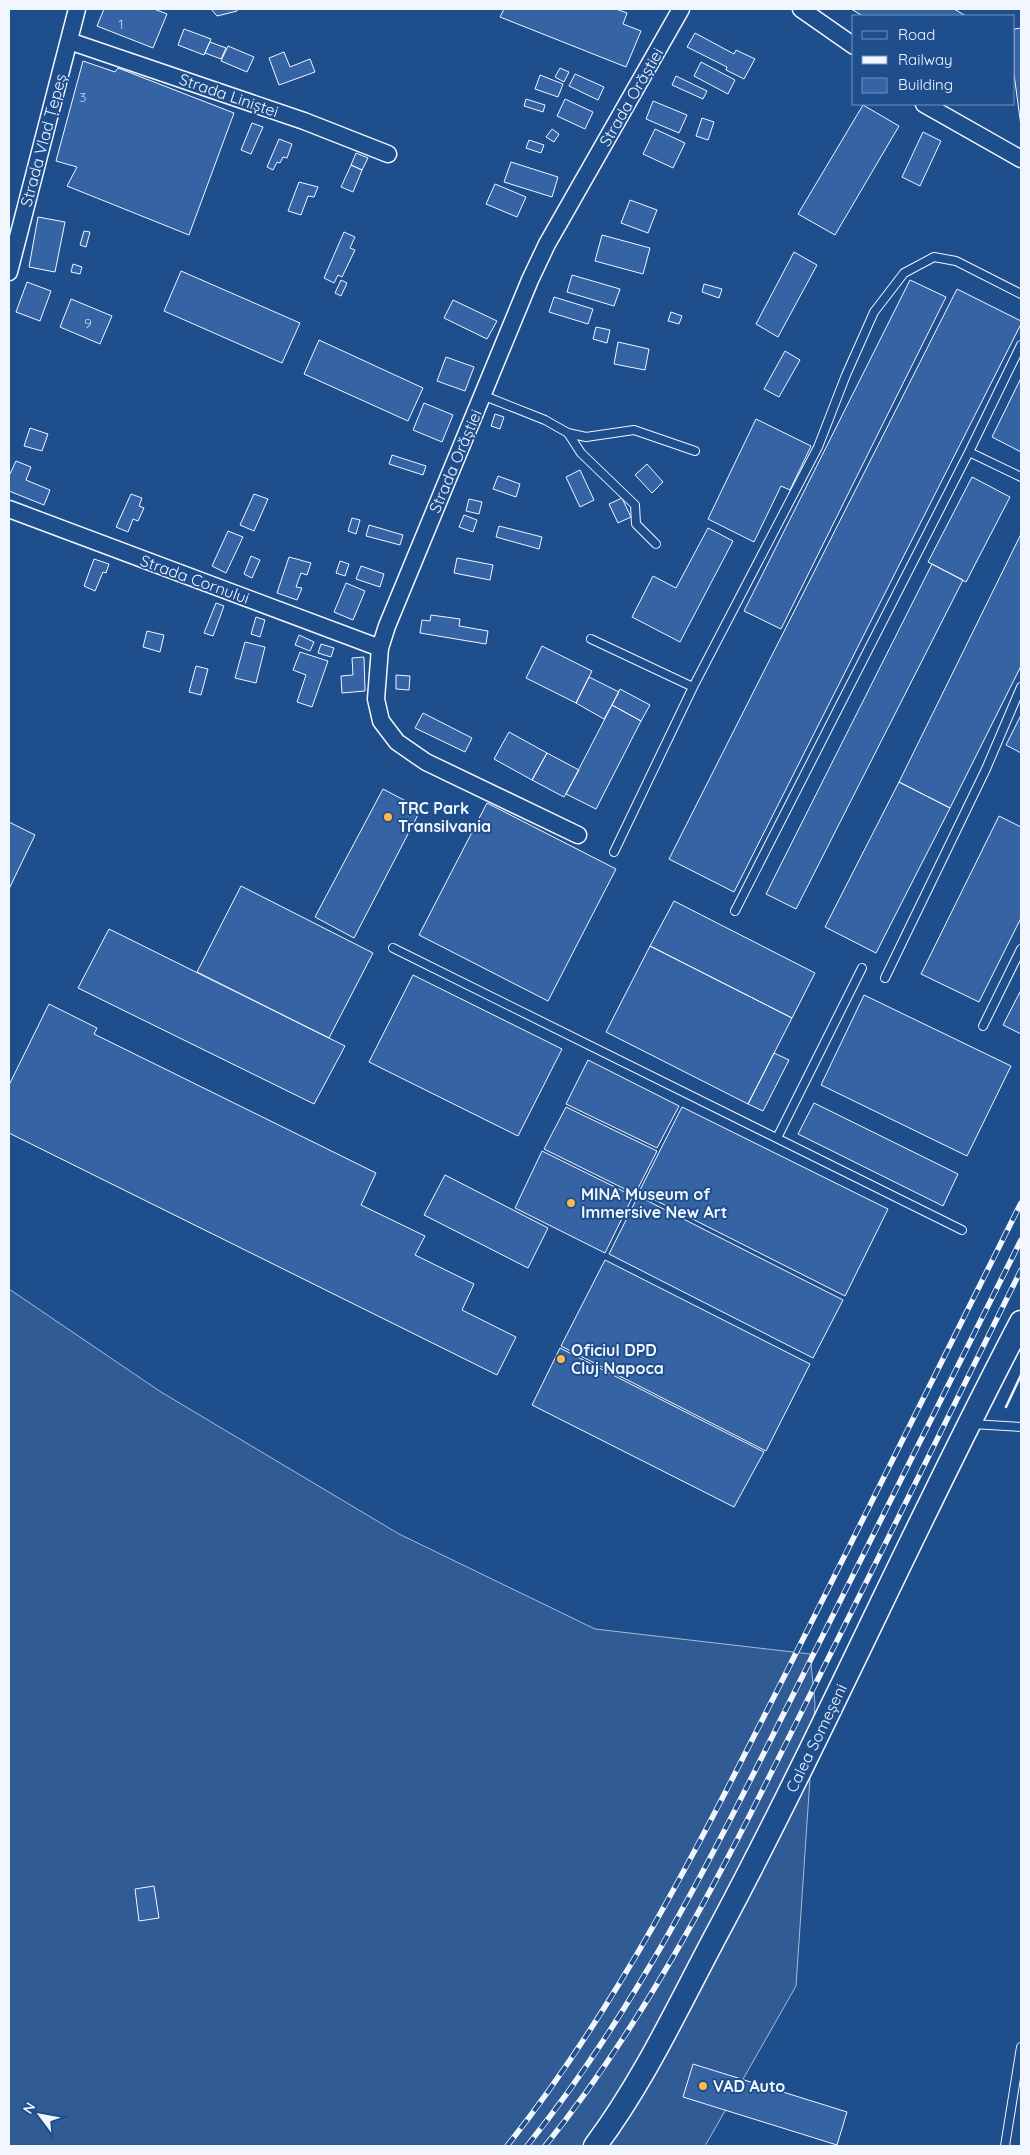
<svg xmlns="http://www.w3.org/2000/svg" width="1030" height="2155" viewBox="0 0 1030 2155" font-family="Quicksand,sans-serif">
<style>
.built{fill:#305b95;stroke:#a8bbd7}
.building{fill:#3563a3;stroke:#f2f6ff}
.lines{fill:none;stroke-linecap:round;stroke-linejoin:round}
.service-casing{stroke:#f2f6ff;stroke-width:10}
.minor-casing{stroke:#f2f6ff;stroke-width:19}
.secondary-casing{stroke:#f2f6ff;stroke-width:25}
.service{stroke:#1f4e8c;stroke-width:8}
.minor{stroke:#1f4e8c;stroke-width:16}
.secondary{stroke:#1f4e8c;stroke-width:22}
.rail-casing{stroke:#f2f6ff;stroke-width:5.5}
.rail{stroke:#1f4e8c;stroke-width:4;stroke-dasharray:11;stroke-linecap:butt}
.wall{stroke:#f2f6ff;stroke-width:2.5}
.poi-dot{fill:#ffb74d;stroke:#1f4e8c;stroke-width:2}
.labels{text-anchor:middle;dominant-baseline:central;stroke-width:4;stroke-linejoin:round;paint-order:stroke}
.number-label{font-size:14px;fill:#c3d1e8}
.street-label{font-size:16px;fill:#f2f6ff;stroke:#1f4e8c}
.poi-label{font-size:16px;font-weight:bold;fill:#f2f6ff;stroke:#1f4e8c;text-anchor:start}
</style>
<rect width="100%" height="100%" fill="#1f4e8c"/>
<!-- built -->
<path class="built" d="M 9,1289 L 161,1392 L 399,1534 L 595,1629 L 810,1654 L 815,1704 L 796,1986 L 705,2146 L 9,2146 Z"/>
<!-- building -->
<path class="building" d="M 104,9 L 154,9 L 167,14 L 153,48 L 97,26 Z
M 211,9 L 237,9 L 237,11 L 217,16 Z
M 504,9 L 616,9 L 627,13 L 623,24 L 641,31 L 626,67 L 500,17 Z
M 851,9 L 954,9 L 966,16 L 863,16 Z
M 1021,28 L 1021,126 L 1014,74 L 1014,29 Z
M 184,29 L 211,39 L 204,55 L 178,45 Z
M 695,33 L 734,54 L 736,50 L 755,59 L 744,79 L 726,70 L 727,67 L 687,47 Z
M 210,42 L 226,48 L 221,59 L 205,53 Z
M 228,46 L 254,57 L 247,72 L 221,61 Z
M 284,52 L 290,67 L 310,59 L 315,72 L 279,85 L 269,58 Z
M 83,61 L 115,72 L 118,68 L 234,113 L 189,235 L 67,186 L 77,167 L 56,161 Z
M 701,62 L 735,80 L 728,94 L 694,76 Z
M 560,68 L 569,72 L 564,82 L 555,77 Z
M 575,74 L 604,87 L 598,100 L 569,86 Z
M 540,75 L 563,84 L 558,97 L 535,89 Z
M 676,76 L 707,91 L 703,99 L 672,85 Z
M 526,99 L 545,105 L 543,112 L 524,106 Z
M 565,99 L 593,112 L 585,129 L 557,116 Z
M 653,101 L 687,115 L 679,133 L 646,119 Z
M 863,105 L 899,126 L 835,235 L 798,214 Z
M 702,118 L 714,122 L 708,140 L 696,136 Z
M 252,123 L 263,127 L 251,154 L 241,150 Z
M 552,129 L 559,134 L 554,142 L 546,137 Z
M 655,129 L 685,143 L 673,168 L 643,154 Z
M 923,132 L 941,141 L 920,186 L 902,177 Z
M 279,139 L 292,144 L 287,158 L 283,157 L 280,163 L 277,162 L 273,170 L 267,167 Z
M 529,140 L 544,145 L 541,153 L 526,148 Z
M 356,153 L 368,158 L 362,170 L 351,165 Z
M 511,162 L 558,177 L 552,197 L 504,182 Z
M 351,165 L 362,170 L 353,192 L 341,187 Z
M 299,182 L 318,187 L 314,197 L 308,196 L 301,215 L 288,211 Z
M 495,184 L 526,197 L 517,217 L 486,204 Z
M 630,200 L 657,210 L 648,233 L 621,223 Z
M 38,217 L 65,222 L 55,272 L 29,267 Z
M 84,231 L 90,232 L 86,247 L 80,245 Z
M 344,232 L 355,237 L 350,248 L 355,250 L 342,277 L 338,275 L 334,283 L 324,278 Z
M 602,235 L 650,248 L 643,274 L 595,261 Z
M 794,252 L 817,265 L 778,337 L 756,324 Z
M 73,264 L 82,267 L 80,274 L 71,272 Z
M 181,271 L 300,323 L 282,363 L 164,311 Z
M 572,275 L 620,289 L 614,306 L 567,292 Z
M 341,280 L 347,283 L 341,296 L 335,293 Z
M 910,280 L 946,297 L 781,629 L 744,611 Z
M 27,282 L 51,291 L 40,321 L 16,312 Z
M 704,284 L 722,289 L 719,298 L 702,292 Z
M 957,289 L 1021,321 L 1021,324 L 734,892 L 669,859 Z
M 554,297 L 593,309 L 588,324 L 549,312 Z
M 71,299 L 112,316 L 100,344 L 60,327 Z
M 453,300 L 497,321 L 487,339 L 444,318 Z
M 671,312 L 682,316 L 679,324 L 668,321 Z
M 596,327 L 610,330 L 607,343 L 593,339 Z
M 319,340 L 423,388 L 408,421 L 304,374 Z
M 618,342 L 649,349 L 645,370 L 614,364 Z
M 785,351 L 800,360 L 779,397 L 764,389 Z
M 446,357 L 474,367 L 465,391 L 437,381 Z
M 1021,378 L 1021,452 L 992,437 Z
M 424,403 L 453,415 L 442,442 L 413,430 Z
M 495,414 L 504,417 L 500,429 L 491,426 Z
M 756,419 L 811,446 L 790,490 L 781,486 L 754,542 L 708,519 Z
M 30,428 L 48,434 L 42,451 L 24,446 Z
M 392,455 L 426,466 L 423,475 L 389,464 Z
M 16,461 L 31,467 L 26,480 L 50,490 L 44,505 L 9,491 L 9,473 L 10,474 Z
M 647,464 L 663,482 L 652,493 L 635,475 Z
M 580,470 L 594,500 L 580,507 L 566,477 Z
M 498,476 L 520,484 L 516,497 L 493,489 Z
M 972,477 L 1010,497 L 966,582 L 928,562 Z
M 131,494 L 142,498 L 139,506 L 144,508 L 138,521 L 133,519 L 128,532 L 116,527 Z
M 254,494 L 268,499 L 254,531 L 240,525 Z
M 622,498 L 631,517 L 618,523 L 609,504 Z
M 469,499 L 482,502 L 479,514 L 466,511 Z
M 464,515 L 477,520 L 473,532 L 459,527 Z
M 352,518 L 360,520 L 356,534 L 348,531 Z
M 369,525 L 403,535 L 400,545 L 366,536 Z
M 499,526 L 542,537 L 539,549 L 496,537 Z
M 708,528 L 733,541 L 680,642 L 632,617 L 653,576 L 676,588 Z
M 228,531 L 243,537 L 226,573 L 212,566 Z
M 1021,534 L 1021,666 L 950,808 L 899,782 Z
M 251,556 L 260,560 L 252,578 L 244,574 Z
M 289,557 L 311,563 L 307,575 L 301,573 L 296,587 L 302,588 L 297,600 L 277,593 Z
M 457,558 L 493,565 L 490,580 L 454,573 Z
M 94,559 L 109,564 L 106,573 L 103,572 L 95,591 L 84,586 Z
M 340,561 L 349,564 L 345,576 L 336,573 Z
M 932,564 L 963,580 L 796,909 L 766,894 Z
M 361,566 L 384,574 L 380,587 L 356,579 Z
M 346,583 L 365,591 L 353,620 L 334,612 Z
M 216,603 L 224,606 L 213,636 L 204,633 Z
M 431,615 L 460,619 L 459,626 L 488,631 L 486,644 L 420,633 L 422,620 L 430,621 Z
M 256,617 L 265,620 L 260,637 L 251,634 Z
M 147,631 L 164,635 L 160,652 L 143,647 Z
M 299,635 L 314,642 L 310,651 L 295,645 Z
M 245,642 L 265,647 L 256,683 L 235,678 Z
M 321,644 L 334,648 L 331,657 L 318,653 Z
M 542,646 L 592,671 L 576,703 L 526,678 Z
M 300,652 L 328,661 L 312,707 L 297,702 L 306,675 L 293,670 Z
M 364,657 L 365,691 L 342,693 L 341,676 L 353,675 L 352,658 Z
M 196,666 L 208,669 L 201,695 L 189,692 Z
M 396,675 L 410,676 L 409,690 L 396,689 Z
M 589,677 L 619,692 L 604,719 L 576,703 Z
M 620,689 L 650,705 L 641,721 L 612,705 Z
M 612,705 L 641,721 L 596,809 L 566,794 Z
M 423,713 L 472,738 L 465,752 L 415,728 Z
M 1021,715 L 1021,753 L 1006,745 Z
M 509,732 L 547,753 L 532,780 L 494,759 Z
M 547,753 L 579,770 L 564,797 L 532,780 Z
M 899,782 L 950,808 L 876,953 L 825,927 Z
M 383,789 L 421,809 L 354,938 L 315,917 Z
M 487,803 L 616,869 L 548,1001 L 419,935 Z
M 999,816 L 1021,827 L 1021,918 L 979,1002 L 921,974 Z
M 9,822 L 35,835 L 9,889 Z
M 241,886 L 373,953 L 329,1038 L 197,972 Z
M 674,901 L 815,973 L 792,1018 L 650,946 Z
M 109,929 L 345,1046 L 314,1104 L 78,988 Z
M 650,946 L 792,1018 L 748,1104 L 606,1032 Z
M 413,975 L 562,1049 L 518,1136 L 369,1062 Z
M 1021,990 L 1021,1034 L 1003,1025 Z
M 864,995 L 1011,1066 L 967,1156 L 821,1085 Z
M 49,1004 L 97,1028 L 94,1034 L 376,1173 L 361,1205 L 425,1236 L 415,1255 L 474,1284 L 462,1310 L 516,1337 L 497,1375 L 9,1133 L 9,1085 Z
M 774,1053 L 789,1060 L 763,1111 L 748,1104 Z
M 588,1060 L 679,1106 L 657,1148 L 566,1104 Z
M 814,1103 L 958,1174 L 943,1206 L 798,1134 Z
M 566,1107 L 657,1151 L 635,1194 L 544,1149 Z
M 682,1107 L 888,1209 L 845,1296 L 639,1192 Z
M 542,1151 L 633,1196 L 605,1253 L 515,1208 Z
M 445,1175 L 548,1228 L 528,1268 L 424,1215 Z
M 638,1196 L 843,1300 L 813,1358 L 609,1254 Z
M 605,1260 L 810,1364 L 766,1451 L 561,1346 Z
M 560,1348 L 764,1452 L 734,1507 L 532,1405 Z
M 154,1886 L 159,1918 L 139,1921 L 135,1889 Z
M 693,2064 L 847,2112 L 837,2145 L 683,2097 Z"/>
<g class="lines">
<!-- service casing -->
<g class="service-casing">
<path id="service" d="M 482,395 L 545,420 L 568,433 L 581,453 L 635,505 L 636,524 L 656,544
M 568,433 L 586,437 L 634,430 L 695,451
M 969,452 L 1021,477
M 591,639 L 693,687
M 614,852 L 693,687 L 818,447 L 846,375 L 874,312 L 904,273 L 934,257 L 956,261 L 1021,294
M 735,911 L 969,452 L 1021,345
M 393,948 L 962,1230
M 885,978 L 986,769 L 1021,687
M 983,1026 L 1021,949
M 777,1138 L 862,968
M 972,1424 L 1021,1427
M 1005,2146 L 1021,2047"/>
</g>
<!-- minor casing -->
<g class="minor-casing">
<path id="minor" d="M 801,9 L 854,46
M 69,41 L 304,121 L 388,154
M 924,104 L 1021,159
M 9,272 L 77,9
M 9,509 L 380,648
M 578,835 L 426,762 L 397,742 L 381,721 L 376,699 L 380,648 L 387,626 L 530,280 L 547,244 L 681,9"/>
</g>
<!-- secondary casing -->
<g class="secondary-casing">
<path id="secondary" d="M 595,2146 C 646,2078 682,1998 722,1924 C 827,1726 917,1520 1021,1322"/>
</g>
<!-- service -->
<use href="#service" class="service"/>
<!-- minor -->
<use href="#minor" class="minor"/>
<!-- secondary -->
<use href="#secondary" class="secondary"/>
<!-- rail casing -->
<g class="rail-casing">
<path id="rail" d="M 507,2146 C 623,2000 705,1833 789,1667 C 866,1512 944,1358 1021,1203
M 527,2146 C 637,2009 715,1851 793,1695 C 869,1543 945,1392 1021,1240
M 545,2146 C 653,2013 733,1850 809,1697 C 880,1555 950,1413 1021,1270"/>
</g>
<!-- rail -->
<use href="#rail" class="rail"/>
<!-- wall -->
<path class="wall" d="M 1006,1407 L 1021,1375"/>
</g>
<!-- markers -->
<g class="poi-dot">
<circle cx="388" cy="817" r="5"/>
<circle cx="571" cy="1203" r="5"/>
<circle cx="561" cy="1359" r="5"/>
<circle cx="703" cy="2086" r="5"/>
</g>
<g class="labels">
<!-- number labels -->
<g class="number-label">
<text x="121" y="24">1</text>
<text x="83" y="97">3</text>
<text x="88" y="323">9</text>
</g>
<!-- street labels -->
<g class="street-label">
<text transform="translate(229 95) rotate(19)">Strada Liniștei</text>
<text transform="translate(631 97) rotate(-60)">Strada Orăștiei</text>
<text transform="translate(43 140) rotate(-75)">Strada Vlad Țepeș</text>
<text transform="translate(455 461) rotate(-67)">Strada Orăștiei</text>
<text transform="translate(195 579) rotate(20)">Strada Cornului</text>
<text transform="translate(816 1738) rotate(-64)">Calea Someșeni</text>
</g>
<!-- poi labels -->
<g class="poi-label">
<text x="398" y="808">TRC Park<tspan x="398" dy="18">Transilvania</tspan></text>
<text x="581" y="1194">MINA Museum of<tspan x="581" dy="18">Immersive New Art</tspan></text>
<text x="571" y="1350">Oficiul DPD<tspan x="571" dy="18">Cluj Napoca</tspan></text>
<text x="713" y="2086">VAD Auto</text>
</g>
</g>
<!-- border -->
<rect width="1030" height="2155" fill="none" stroke="#f2f6ff" stroke-width="20"/>
<!-- legend -->
<rect x="852" y="15" width="162" height="90" fill="#1f4e8c" stroke="#7391ba"/>
<rect x="862" y="31" width="25" height="8" fill="#1f4e8c" stroke="#7391ba"/>
<text x="898" y="40" font-size="15" fill="#f2f6ff">Road</text>
<rect x="862" y="56" width="25" height="8" fill="#f2f6ff" stroke="#7391ba"/>
<text x="898" y="65" font-size="15" fill="#f2f6ff">Railway</text>
<rect x="862" y="78" width="25" height="15" fill="#3563a3" stroke="#7391ba"/>
<text x="898" y="90" font-size="15" fill="#f2f6ff">Building</text>
<!-- north arrow -->
<g transform="translate(40 2115) rotate(302)" stroke="#1f4e8c" stroke-width="4" paint-order="stroke">
<path d="M0-4L9 19L0 12L-9 19Z" fill="#f2f6ff"/>
<text y="-8" font-size="14" font-weight="bold" text-anchor="middle" fill="#f2f6ff">N</text>
</g>
</svg>
